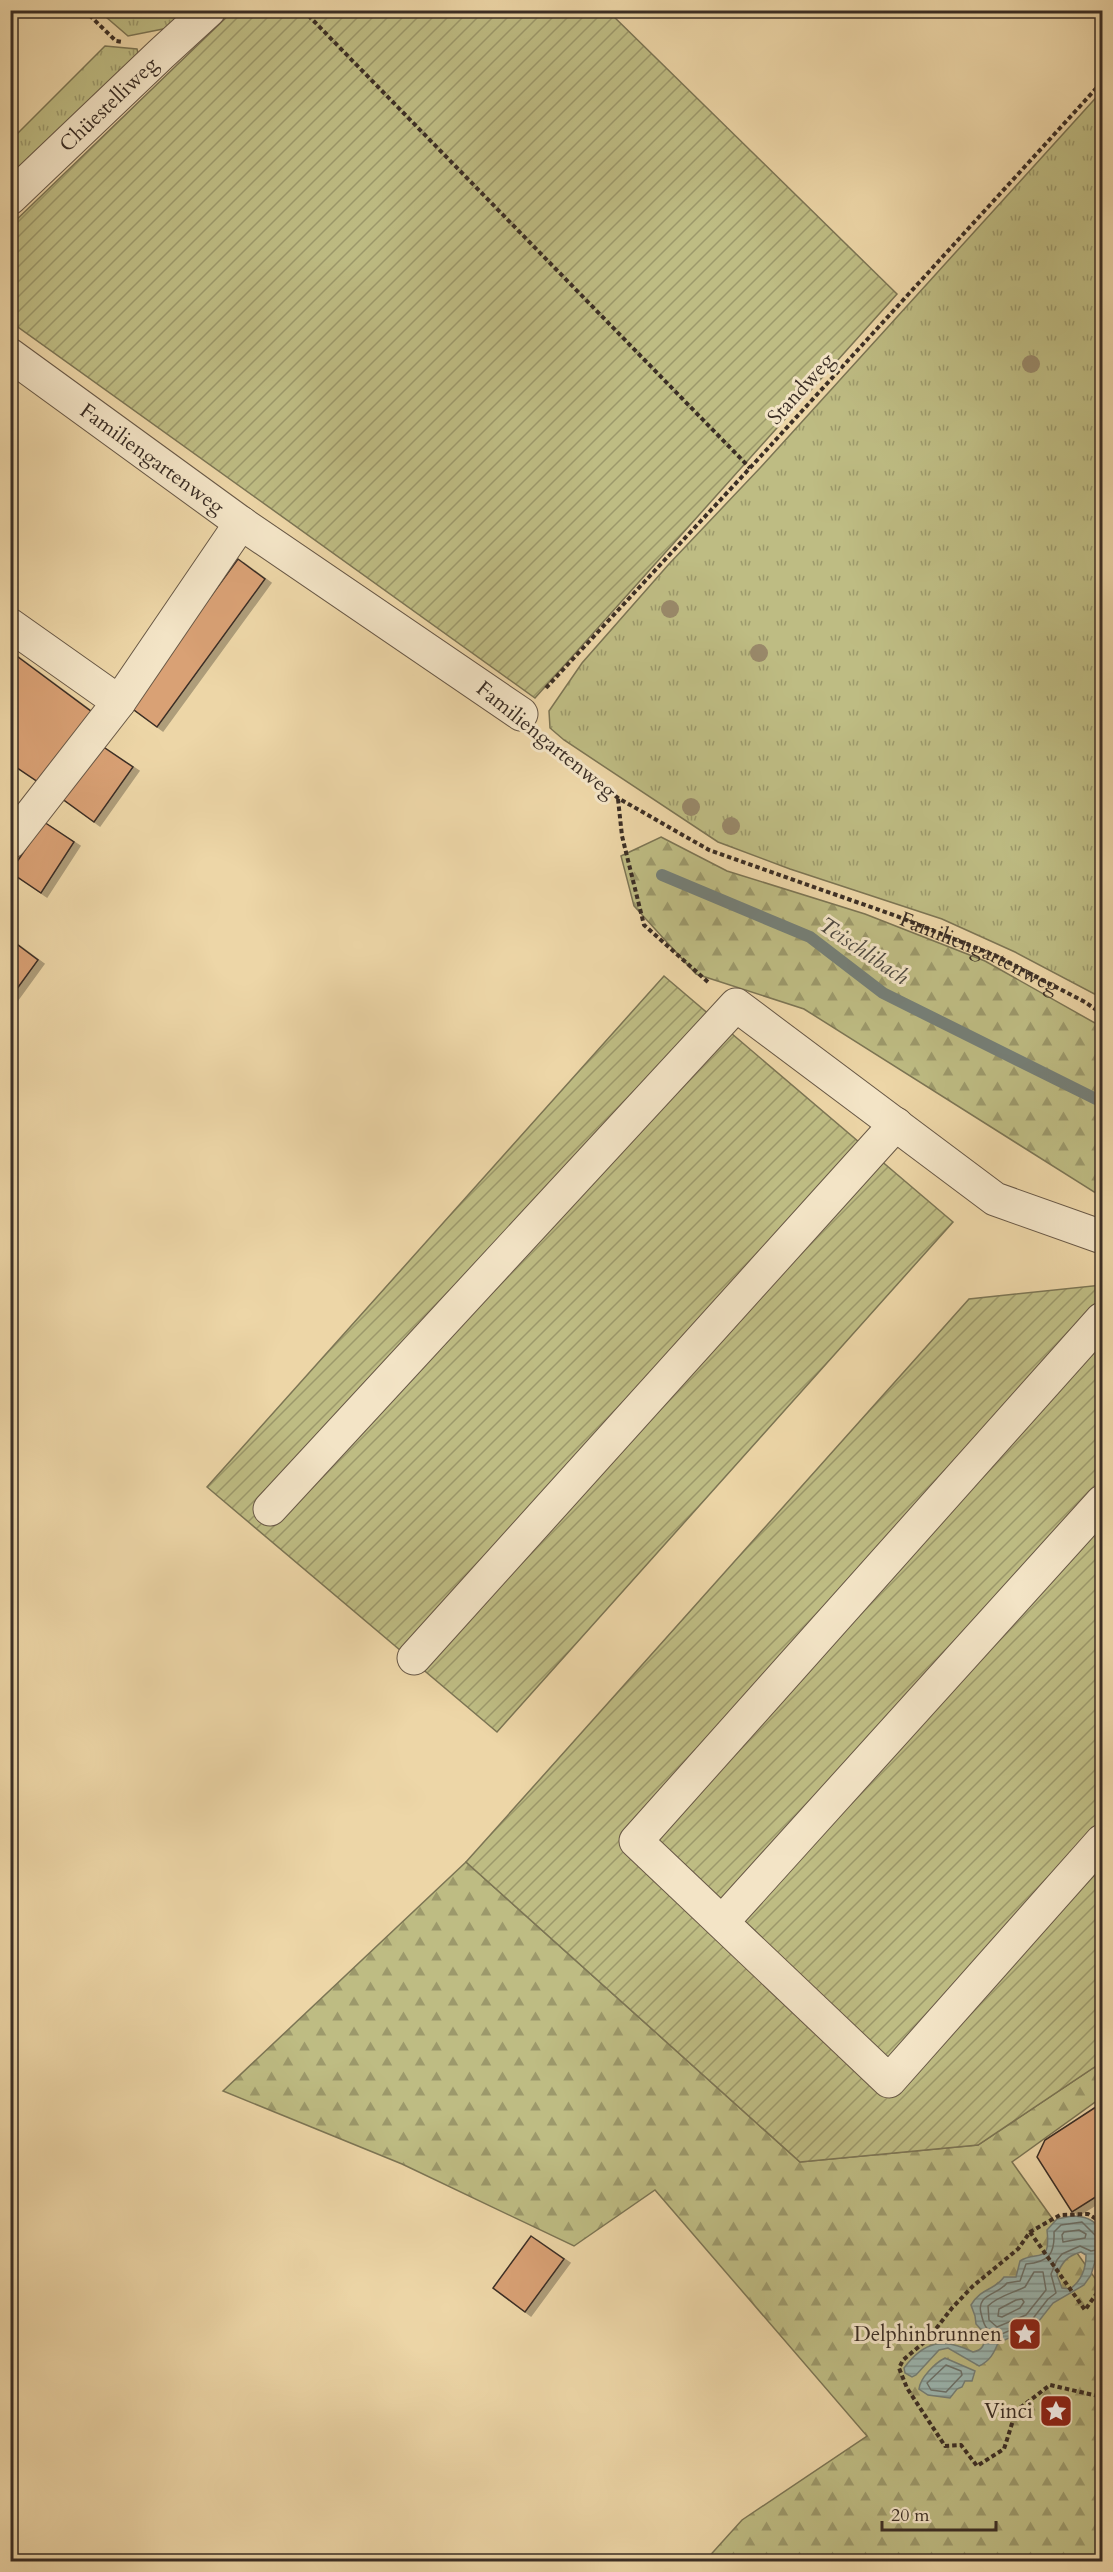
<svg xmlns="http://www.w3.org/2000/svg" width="1113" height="2572" viewBox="0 0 1113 2572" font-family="Cardo,serif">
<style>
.grass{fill:url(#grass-tufts);stroke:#7c7554;stroke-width:1.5}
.forest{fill:url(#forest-firs);stroke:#7c7554;stroke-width:1.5}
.garden{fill:url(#garden-furrows);stroke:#7c7554;stroke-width:1.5}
.water{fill:url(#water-rules);stroke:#758079;stroke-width:1.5;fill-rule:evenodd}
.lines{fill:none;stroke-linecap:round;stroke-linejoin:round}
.shore{stroke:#6c726b;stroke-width:1.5}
.stream{stroke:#758079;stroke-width:12}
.building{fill:#d9a175;stroke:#3b2e25;stroke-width:1.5;filter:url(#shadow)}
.minor-casing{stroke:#685846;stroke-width:35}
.path{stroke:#3b2e25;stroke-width:4;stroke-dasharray:4.5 3;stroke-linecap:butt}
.minor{stroke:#f3e4c6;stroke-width:33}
.tree{fill:#99896a}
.labels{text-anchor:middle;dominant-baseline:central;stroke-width:6;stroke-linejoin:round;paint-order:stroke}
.street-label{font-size:21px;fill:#3b2e25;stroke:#f3e4c6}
.poi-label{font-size:21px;fill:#3b2e25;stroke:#f3e4c6;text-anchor:end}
.water-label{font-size:22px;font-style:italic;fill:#4e4941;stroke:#f3e4c6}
</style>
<defs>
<pattern id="grass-tufts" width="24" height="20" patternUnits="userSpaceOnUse" patternTransform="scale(1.5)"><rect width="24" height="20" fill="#bebc83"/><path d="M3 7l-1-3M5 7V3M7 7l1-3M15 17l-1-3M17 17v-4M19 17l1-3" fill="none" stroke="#9c996b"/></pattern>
<pattern id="forest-firs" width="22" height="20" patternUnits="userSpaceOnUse" patternTransform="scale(1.5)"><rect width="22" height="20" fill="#bebc83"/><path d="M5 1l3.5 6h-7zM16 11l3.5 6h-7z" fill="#9c996b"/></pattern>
<pattern id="garden-furrows" width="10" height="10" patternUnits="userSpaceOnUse" patternTransform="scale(1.5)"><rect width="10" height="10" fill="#bebc83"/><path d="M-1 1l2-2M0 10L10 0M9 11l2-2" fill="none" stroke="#9c996b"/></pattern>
<pattern id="water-rules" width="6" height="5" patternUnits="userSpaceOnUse" patternTransform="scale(1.5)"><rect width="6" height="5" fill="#9cb7b1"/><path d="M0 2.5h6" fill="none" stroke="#809590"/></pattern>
<filter id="shadow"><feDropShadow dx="6" dy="4" stdDeviation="0" flood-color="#0004"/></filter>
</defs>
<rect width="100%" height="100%" fill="#edd6a7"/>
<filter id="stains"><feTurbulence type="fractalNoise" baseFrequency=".00333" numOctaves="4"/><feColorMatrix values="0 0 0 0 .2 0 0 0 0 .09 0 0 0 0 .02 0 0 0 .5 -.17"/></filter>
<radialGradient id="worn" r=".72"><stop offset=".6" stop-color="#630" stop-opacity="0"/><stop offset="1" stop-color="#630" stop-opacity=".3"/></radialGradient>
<!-- grass -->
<path class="grass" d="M 99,11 L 187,11 L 168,28 L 128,36 Z
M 105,46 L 137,49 L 139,57 L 11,176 L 11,140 Z
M 1102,91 L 1102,998 L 1015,952 L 942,919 L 790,869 L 718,842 L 564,740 L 550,728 L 549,711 L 582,663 L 669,564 L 760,468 Z"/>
<!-- forest -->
<path class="forest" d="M 661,837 L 727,871 L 865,914 L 985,961 L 1102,1027 L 1102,1197 L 804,1009 L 696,974 L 634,906 L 621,856 Z
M 466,1862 L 800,2162 L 978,2145 L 1102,2062 L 1102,2097 L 1012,2162 L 1102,2288 L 1102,2561 L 705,2561 L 742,2520 L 867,2436 L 655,2190 L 574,2246 L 402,2164 L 223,2091 Z"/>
<!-- garden -->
<path class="garden" d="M 234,10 L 608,11 L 897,294 L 535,698 L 11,322 L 11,225 Z
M 664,976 L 953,1222 L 497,1732 L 207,1487 Z
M 1102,1285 L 1102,2062 L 978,2145 L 800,2162 L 466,1862 L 969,1299 Z"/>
<!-- water -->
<path class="water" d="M 1072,2216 C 1099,2216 1103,2231 1102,2254 L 1097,2255 L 1091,2275 L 1084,2285 L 1053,2303 L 1035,2326 L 998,2343 C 994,2353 990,2361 979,2366 L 948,2348 L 939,2350 L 916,2375 L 912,2377 L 905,2373 L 904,2368 C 924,2341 944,2337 973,2352 C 983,2350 984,2345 986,2335 L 976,2324 L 975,2316 L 971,2305 C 982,2287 994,2291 1004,2277 L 1016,2277 L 1020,2261 C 1037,2250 1051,2266 1047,2230 L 1057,2219 ZM 1081,2252 L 1086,2255 C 1086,2270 1081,2281 1070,2289 L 1062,2288 L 1057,2275 C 1062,2262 1067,2256 1081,2252 Z
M 945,2358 L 975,2371 L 972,2381 L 965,2381 L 962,2387 L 957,2389 L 950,2398 L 928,2395 L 919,2389 C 920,2378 935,2363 945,2358 Z"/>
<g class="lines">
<!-- shore -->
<path class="shore" d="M 1079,2230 L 1086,2234 L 1085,2238 L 1063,2242 L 1062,2235 L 1064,2232 Z
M 1102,2237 L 1096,2236 L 1082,2222 L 1061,2225 L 1054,2232 C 1055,2254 1049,2262 1026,2264 L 1020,2281 L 1007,2283 C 998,2295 976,2294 981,2313 C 984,2326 985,2327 995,2337 L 1031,2321 L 1048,2299 L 1056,2293 L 1051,2274 L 1057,2260 L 1062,2254 L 1080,2246 L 1091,2251 L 1102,2249
M 1034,2272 L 1043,2272 L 1046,2290 L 1026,2315 L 997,2327 L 989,2320 L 988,2306 C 998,2296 1013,2293 1025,2287 Z
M 1022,2299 L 1024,2302 L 1020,2308 L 1002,2317 L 998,2316 L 999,2309 L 1016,2300 Z
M 946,2365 L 961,2371 L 962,2375 L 946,2392 L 931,2390 L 927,2383 Z"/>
<!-- stream -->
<path class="stream" d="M 662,875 L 810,937 L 883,993 L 1102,1102"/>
</g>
<!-- building -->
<path class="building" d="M 238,559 L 265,579 L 157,727 L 130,707 Z
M 10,651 L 96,715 L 44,786 L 10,763 Z
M 99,744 L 133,767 L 94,822 L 61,798 Z
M 44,822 L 74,842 L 41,893 L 10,872 Z
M 10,939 L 38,960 L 11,997 L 10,996 Z
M 1102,2103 L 1102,2193 L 1072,2212 L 1037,2157 L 1045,2140 Z
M 531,2236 L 564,2259 L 525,2312 L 493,2288 Z"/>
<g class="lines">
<!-- minor casing -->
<g class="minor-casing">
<g id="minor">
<path id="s2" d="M 10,198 L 161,54 L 209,10"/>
<path id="s3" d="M 10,355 L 241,523 L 521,714"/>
<path d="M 10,625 L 119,702"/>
<path d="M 10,842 L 119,702 L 241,523"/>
<path d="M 1102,1319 L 636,1841 L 889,2081 L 1102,1841"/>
<path d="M 270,1509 L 736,1005 L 995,1199 L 1102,1237"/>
<path d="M 414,1658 L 896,1124"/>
<path d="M 722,1922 L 1102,1502"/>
</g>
</g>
<!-- path -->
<g class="path">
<path d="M 84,10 L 116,41 L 122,42"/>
<path d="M 303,10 L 750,468"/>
<path d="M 546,688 L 750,468 L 1102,82"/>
<path id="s1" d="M 547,737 L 618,798 L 709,850 L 899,917 L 994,955 L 1085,1002 L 1102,1014"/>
<path d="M 618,799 L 622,836 L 644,925 L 708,982"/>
<path d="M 1102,2217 L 1098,2220 L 1088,2214 L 1060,2215 L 1030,2232 L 1018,2249 L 973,2286 L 952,2308 L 928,2339 L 903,2360 L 899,2368 L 907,2388 L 945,2446 L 961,2445 L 977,2466 L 1004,2449 L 1016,2411 L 1050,2385 L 1102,2397"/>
<path d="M 1098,2220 L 1102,2227"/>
<path d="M 1030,2232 L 1085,2310 L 1102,2286"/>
</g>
<!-- minor -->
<use href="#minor" class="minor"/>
</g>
<!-- trees -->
<g class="tree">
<circle cx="1031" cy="364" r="9"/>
<circle cx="670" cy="609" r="9"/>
<circle cx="759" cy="653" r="9"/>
<circle cx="691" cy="807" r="9"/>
<circle cx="731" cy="826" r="9"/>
</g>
<!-- icons -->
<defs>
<g id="sight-square" transform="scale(1.725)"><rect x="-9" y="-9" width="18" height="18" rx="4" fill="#8f2418" stroke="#f3e4c6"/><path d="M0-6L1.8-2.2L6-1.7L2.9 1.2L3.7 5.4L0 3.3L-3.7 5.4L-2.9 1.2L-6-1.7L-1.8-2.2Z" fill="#fff"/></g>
</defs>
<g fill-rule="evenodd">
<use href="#sight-square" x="1025" y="2334"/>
<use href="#sight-square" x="1056" y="2411"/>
</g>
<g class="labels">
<!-- street labels -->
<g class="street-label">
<text stroke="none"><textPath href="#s2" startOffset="136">Chüestelliweg</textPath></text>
<text transform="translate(801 389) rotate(-48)">Standweg</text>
<text stroke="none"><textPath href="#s3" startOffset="176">Familiengartenweg</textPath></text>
<text transform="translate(546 740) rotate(39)">Familiengartenweg</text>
<text stroke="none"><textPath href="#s1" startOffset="488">Familiengartenweg</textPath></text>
</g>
<!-- poi labels -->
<g class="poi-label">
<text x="1002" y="2334">Delphinbrunnen</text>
<text x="1033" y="2411">Vinci</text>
</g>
<!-- water labels -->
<g class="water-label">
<text transform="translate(864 951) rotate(34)">Teischlibach</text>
</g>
</g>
<!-- margin -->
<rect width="1113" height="2572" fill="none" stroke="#edd6a7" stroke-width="36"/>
<rect x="12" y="12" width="1089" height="2548" fill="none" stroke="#3b2e25" stroke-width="3"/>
<rect x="18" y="18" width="1077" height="2536" fill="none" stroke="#3b2e25" stroke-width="1.5"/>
<!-- scale -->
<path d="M882 2521v9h114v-9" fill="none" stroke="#3b2e25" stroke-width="3"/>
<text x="891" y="2521" font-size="18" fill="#3b2e25" stroke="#f3e4c6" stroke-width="4.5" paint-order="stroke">20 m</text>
<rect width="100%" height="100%" filter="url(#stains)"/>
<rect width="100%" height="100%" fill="url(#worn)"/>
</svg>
